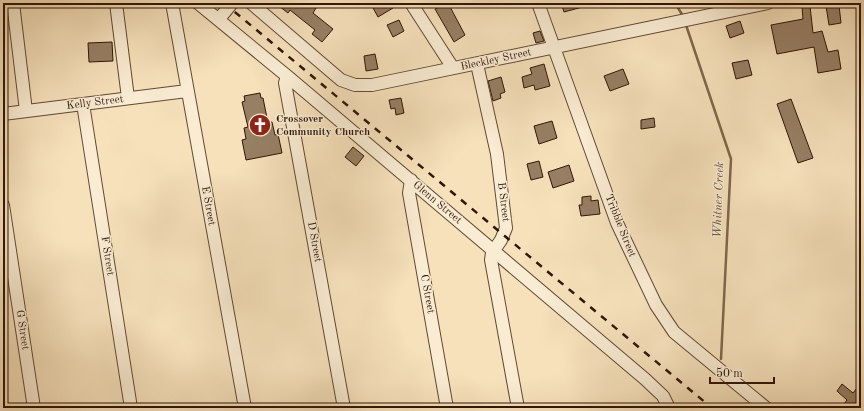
<svg xmlns="http://www.w3.org/2000/svg" width="864" height="411" viewBox="0 0 864 411" font-family="'Old Standard TT',serif">
<style>
.lines{fill:none;stroke-linecap:round;stroke-linejoin:round}
.stream{stroke:#7f664d;stroke-width:2.5}
.building{fill:#977f64;stroke:#301506}
.minor-casing{stroke:#624833;stroke-width:14}
.minor{stroke:#f9ecd3;stroke-width:12}
.rail{stroke:#301506;stroke-width:2.5;stroke-dasharray:7 7;stroke-linecap:butt}
.labels{text-anchor:middle;dominant-baseline:central;stroke-width:3;stroke-linejoin:round;paint-order:stroke}
.street-label{font-size:11px;fill:#301506;stroke:#f9ecd3}
.poi-label{font-size:11px;font-weight:bold;fill:#301506;stroke:#f9ecd3;text-anchor:start}
.water-label{font-size:12px;font-style:italic;fill:#644b36;stroke:#f9ecd3}
</style>
<rect width="100%" height="100%" fill="#f6e1bb"/>
<filter id="stains"><feTurbulence type="fractalNoise" baseFrequency=".005" numOctaves="4"/><feColorMatrix values="0 0 0 0 .2 0 0 0 0 .09 0 0 0 0 .02 0 0 0 .5 -.17"/></filter>
<radialGradient id="worn" r=".72"><stop offset=".6" stop-color="#630" stop-opacity="0"/><stop offset="1" stop-color="#630" stop-opacity=".3"/></radialGradient>
<g class="lines">
<!-- stream -->
<path class="stream" d="M 675,3 L 683,16
M 686,25 L 731,159 L 721,359"/>
</g>
<!-- building -->
<path class="building" d="M 275,3 L 309,3 L 316,8 L 313,13 L 333,29 L 322,42 L 312,34 L 315,30 L 290,10 L 288,13 Z
M 377,3 L 390,3 L 393,8 L 378,17 L 372,6 Z
M 448,3 L 465,35 L 454,42 L 435,9 Z
M 561,3 L 590,3 L 590,5 L 564,12 Z
M 839,5 L 841,23 L 829,25 L 826,6 Z
M 810,6 L 813,33 L 822,31 L 828,52 L 838,50 L 841,69 L 818,73 L 814,47 L 777,54 L 771,25 L 803,19 L 802,7 Z
M 399,20 L 404,31 L 393,37 L 387,25 Z
M 740,21 L 744,33 L 730,38 L 726,26 Z
M 540,31 L 544,41 L 536,43 L 533,33 Z
M 112,42 L 113,61 L 89,62 L 88,43 Z
M 375,54 L 378,69 L 366,71 L 364,56 Z
M 748,60 L 752,75 L 736,79 L 732,63 Z
M 544,64 L 550,86 L 535,90 L 534,85 L 524,88 L 522,77 L 532,74 L 530,68 Z
M 623,69 L 629,84 L 610,91 L 604,76 Z
M 501,77 L 505,92 L 500,94 L 501,98 L 493,101 L 488,81 Z
M 260,93 L 261,98 L 263,98 L 268,123 L 272,122 L 275,135 L 278,134 L 282,153 L 246,160 L 242,140 L 246,139 L 244,128 L 248,127 L 242,102 L 245,101 L 244,96 Z
M 401,98 L 404,113 L 396,115 L 395,108 L 391,109 L 389,100 Z
M 791,99 L 813,158 L 798,163 L 777,104 Z
M 654,118 L 655,127 L 641,129 L 641,120 Z
M 552,121 L 557,138 L 539,144 L 534,126 Z
M 353,147 L 364,156 L 356,166 L 345,157 Z
M 539,161 L 543,177 L 531,180 L 527,164 Z
M 569,165 L 574,181 L 553,188 L 548,172 Z
M 591,196 L 591,201 L 598,200 L 600,214 L 581,216 L 579,205 L 582,205 L 582,197 Z
M 861,383 L 861,408 L 841,408 L 847,400 L 837,391 L 842,384 L 853,393 Z"/>
<g class="lines">
<!-- minor casing -->
<g class="minor-casing">
<path id="minor" d="M 13,3 L 26,111
M 116,3 L 128,98
M 172,3 L 245,408
M 198,3 L 287,76 L 645,379 L 663,396 L 669,408
M 251,3 L 341,80 L 355,85 L 372,85 L 768,3
M 411,3 L 453,68
M 538,3 L 617,223 L 656,305 L 674,332 L 766,408
M 219,19 L 232,3
M 477,64 L 497,154 L 506,228 L 501,240 L 492,253 L 491,260 L 518,408
M 287,76 L 285,83 L 344,408
M 83,104 L 131,408
M 3,114 L 187,91
M 411,180 L 409,193 L 447,408
M 3,205 L 34,408"/>
</g>
<!-- minor -->
<use href="#minor" class="minor"/>
<!-- rail -->
<path class="rail" d="M 224,3 L 712,408"/>
</g>
<!-- icons -->
<defs>
<g id="church-disc" transform="scale(1.15)"><circle r="9.5" fill="#8f2418" stroke="#f9ecd3"/><path d="M-1.2-6h2.4v3.5h3.3v2.4h-3.3V6h-2.4V-.1h-3.3v-2.4h3.3Z" fill="#fff"/></g>
</defs>
<g fill-rule="evenodd">
<use href="#church-disc" x="260" y="125"/>
</g>
<g class="labels">
<!-- street labels -->
<g class="street-label">
<text transform="translate(496 60) rotate(-12)">Bleckley Street</text>
<text transform="translate(95 103) rotate(-7)">Kelly Street</text>
<text transform="translate(503 202) rotate(83)">B Street</text>
<text transform="translate(437 203) rotate(40)">Glenn Street</text>
<text transform="translate(208 206) rotate(80)">E Street</text>
<text transform="translate(620 226) rotate(68)">Tribble Street</text>
<text transform="translate(314 242) rotate(80)">D Street</text>
<text transform="translate(107 256) rotate(81)">F Street</text>
<text transform="translate(427 294) rotate(80)">C Street</text>
<text transform="translate(22 330) rotate(81)">G Street</text>
</g>
<!-- poi labels -->
<g class="poi-label">
<text x="276" y="119">Crossover<tspan x="276" dy="13">Community Church</tspan></text>
</g>
<!-- water labels -->
<g class="water-label">
<text transform="translate(719 200) rotate(-88)">Whitner Creek</text>
</g>
</g>
<!-- margin -->
<rect width="864" height="411" fill="none" stroke="#f6e1bb" stroke-width="16"/>
<rect x="4" y="4" width="856" height="403" fill="none" stroke="#301506" stroke-width="2"/>
<rect x="8" y="8" width="848" height="395" fill="none" stroke="#301506"/>
<!-- scale -->
<path d="M710 377v6h64v-6" fill="none" stroke="#301506" stroke-width="2"/>
<text x="716" y="377" font-size="12" fill="#301506" stroke="#f9ecd3" stroke-width="3" paint-order="stroke">50 m</text>
<rect width="100%" height="100%" filter="url(#stains)"/>
<rect width="100%" height="100%" fill="url(#worn)"/>
</svg>
